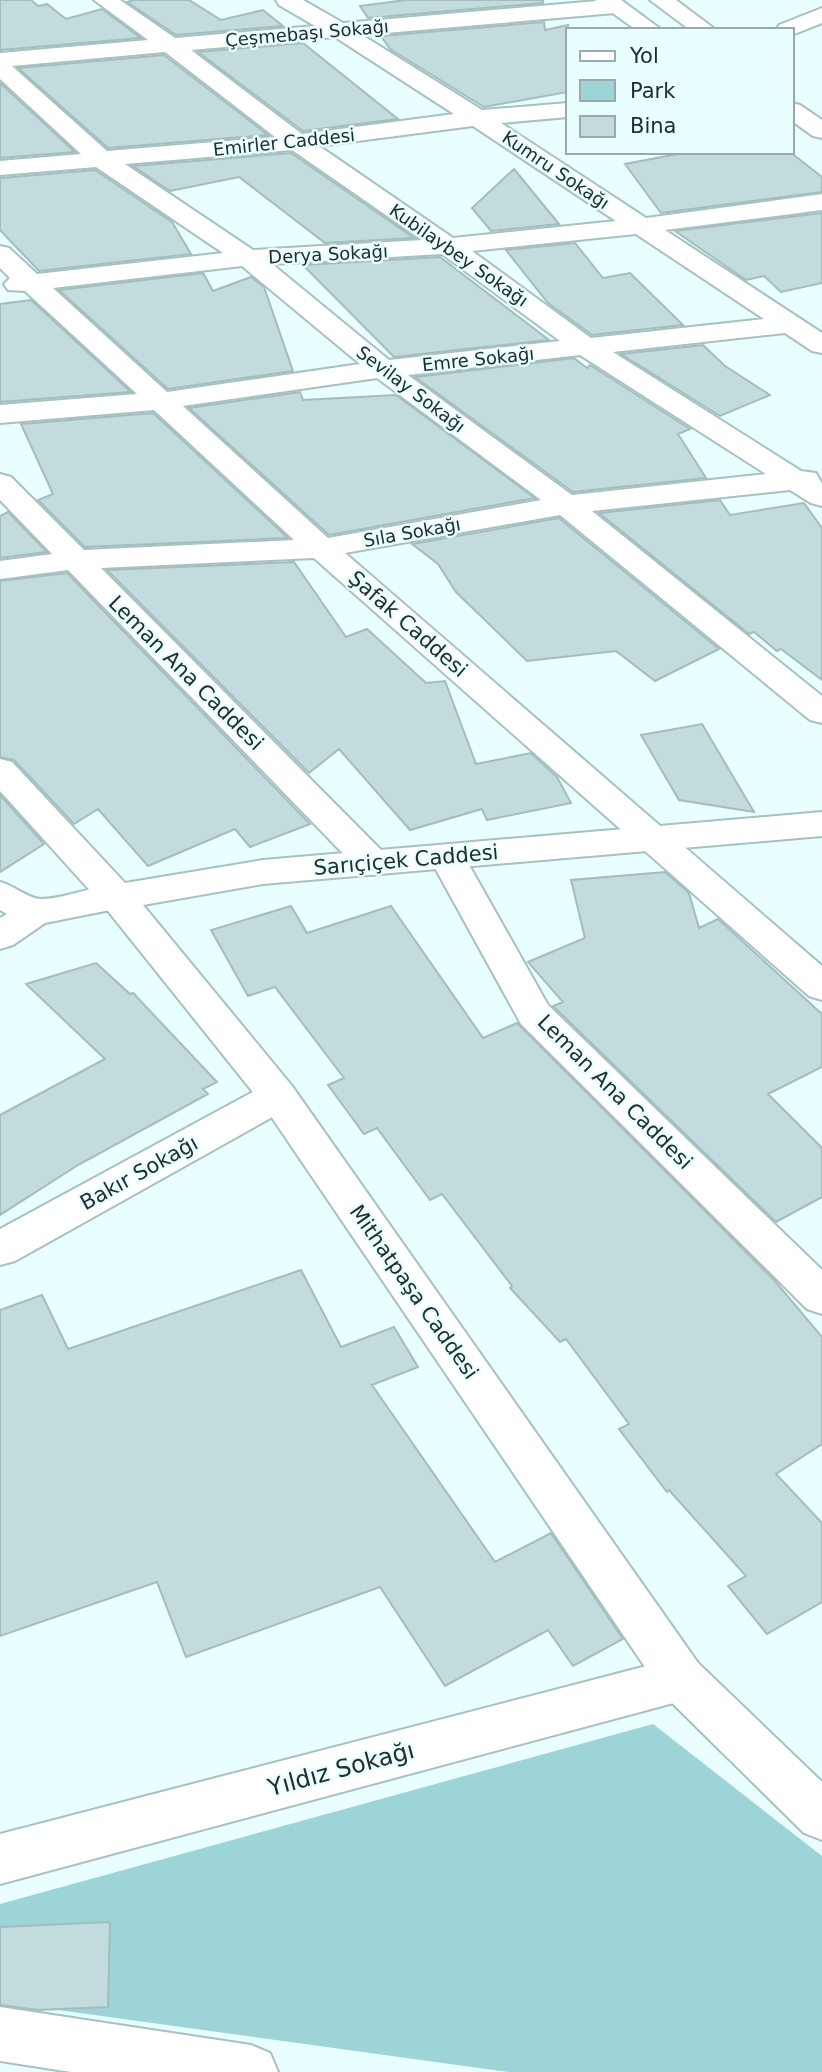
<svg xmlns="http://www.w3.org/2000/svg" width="822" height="2072" viewBox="0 0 822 2072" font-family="'DejaVu Sans',sans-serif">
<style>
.green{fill:#9dd4d7}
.building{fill:#c2dcdd;stroke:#a3bcbd;stroke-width:2}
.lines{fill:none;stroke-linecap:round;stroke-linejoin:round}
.minor-casing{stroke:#a7c0c1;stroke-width:4}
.tertiary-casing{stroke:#a7c0c1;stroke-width:4}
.secondary-casing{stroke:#a7c0c1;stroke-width:4}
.minor{fill:#fff;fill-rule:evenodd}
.tertiary{fill:#fff;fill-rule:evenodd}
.secondary{fill:#fff;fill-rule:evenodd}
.labels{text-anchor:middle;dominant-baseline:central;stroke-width:5;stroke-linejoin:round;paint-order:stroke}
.far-street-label{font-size:18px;fill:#232d2d;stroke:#e8feff}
.street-label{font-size:21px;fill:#232d2d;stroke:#e8feff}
.near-street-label{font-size:24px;fill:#232d2d;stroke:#e8feff}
</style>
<rect width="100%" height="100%" fill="#e8feff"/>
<!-- green -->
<path class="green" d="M 653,1724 L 822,1856 L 822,2072 L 508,2072 L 0,2002 L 0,1904 Z"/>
<!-- building -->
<path class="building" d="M 0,0 L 31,0 L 38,6 L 47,4 L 66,19 L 102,9 L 141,38 L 0,50 Z
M 134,0 L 189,0 L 221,20 L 263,10 L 283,26 L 176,35 L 127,2 Z
M 406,0 L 543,0 L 543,3 L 368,18 L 360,6 Z
M 544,22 L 545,30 L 568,25 L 568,92 L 484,107 L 390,49 L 381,36 Z
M 303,43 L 398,119 L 303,131 L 198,52 Z
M 164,55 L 268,135 L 108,148 L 18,68 Z
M 0,83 L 75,152 L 0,158 Z
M 688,152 L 790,152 L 822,177 L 822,192 L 661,213 L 625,164 Z
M 291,153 L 414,238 L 325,243 L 239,177 L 170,191 L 133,166 Z
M 514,169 L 559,224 L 491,231 L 472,208 Z
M 95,170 L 172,222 L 191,254 L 39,271 L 0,230 L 0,178 Z
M 822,213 L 822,283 L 781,292 L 764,276 L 746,280 L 675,231 Z
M 575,243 L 603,278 L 630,273 L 683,325 L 592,335 L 548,303 L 506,250 Z
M 440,257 L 549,340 L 394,357 L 303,265 Z
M 203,273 L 213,291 L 251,277 L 264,287 L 293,371 L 168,389 L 59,290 Z
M 31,300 L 131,392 L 0,402 L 0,304 Z
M 703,345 L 725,366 L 770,395 L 720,416 L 621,354 Z
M 574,358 L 587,368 L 590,365 L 690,429 L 678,434 L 706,478 L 573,492 L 415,377 Z
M 300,392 L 303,400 L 396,395 L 535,498 L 329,535 L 189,408 Z
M 153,413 L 288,538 L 85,547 L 38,500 L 53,494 L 21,424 Z
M 720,500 L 730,515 L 804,503 L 822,528 L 822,680 L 781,649 L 777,651 L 754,632 L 749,634 L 599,513 Z
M 8,512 L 47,552 L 0,558 L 0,516 Z
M 559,518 L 719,649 L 655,681 L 616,651 L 527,661 L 456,592 L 438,564 L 412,544 Z
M 294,562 L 346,637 L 367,629 L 426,683 L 445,681 L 476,764 L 531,753 L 557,777 L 571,803 L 487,820 L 482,809 L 410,830 L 339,749 L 309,773 L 107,570 Z
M 67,573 L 310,824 L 250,847 L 235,829 L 148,866 L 98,809 L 74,824 L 14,760 L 0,757 L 0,581 Z
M 702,724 L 754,812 L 679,800 L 641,735 Z
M 0,795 L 44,844 L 0,872 Z
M 665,872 L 689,893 L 699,928 L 718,919 L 822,1014 L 822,1067 L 768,1094 L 822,1148 L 822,1197 L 776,1222 L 553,1006 L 563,1002 L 528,962 L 585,938 L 571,880 Z
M 291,906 L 307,933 L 391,906 L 483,1038 L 517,1023 L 774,1280 L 822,1337 L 822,1444 L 776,1474 L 822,1523 L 822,1602 L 767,1634 L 728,1586 L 746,1576 L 669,1490 L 667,1492 L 619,1429 L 629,1424 L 566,1339 L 560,1342 L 510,1288 L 512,1286 L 442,1194 L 430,1200 L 377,1128 L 364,1134 L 328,1085 L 344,1078 L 275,987 L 248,996 L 211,930 Z
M 96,963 L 130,994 L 133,993 L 217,1082 L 203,1089 L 208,1094 L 78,1165 L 0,1215 L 0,1115 L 105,1059 L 26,984 Z
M 301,1270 L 341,1347 L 394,1327 L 418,1367 L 372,1385 L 495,1562 L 551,1533 L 623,1639 L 573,1666 L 548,1630 L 445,1686 L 380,1587 L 186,1657 L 157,1582 L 0,1636 L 0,1310 L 42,1295 L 68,1349 Z
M 110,1922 L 108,2007 L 38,2010 L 0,2005 L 0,1927 Z"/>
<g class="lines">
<!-- minor casing -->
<g class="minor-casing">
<path id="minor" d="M 94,0 L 120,0 L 175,38 L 315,26 L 279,5 L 276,0 L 303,0 L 343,23 L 608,0 L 623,1 L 626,6 L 623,11 L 615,13 L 362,35 L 482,110 L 568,103 L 568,117 L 501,123 L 646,218 L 822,194 L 822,210 L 665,230 L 822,333 L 822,353 L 812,351 L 785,333 L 613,352 L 801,471 L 816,473 L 822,484 L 822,506 L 811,503 L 790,490 L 592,511 L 822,696 L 822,723 L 810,720 L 560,515 L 345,553 L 822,966 L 822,1000 L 809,996 L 314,558 L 101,568 L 386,855 L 391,863 L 386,871 L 373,875 L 360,871 L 68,570 L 0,579 L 0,561 L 52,554 L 0,500 L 0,474 L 11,477 L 84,550 L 294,540 L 154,410 L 0,423 L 0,405 L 137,394 L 25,291 L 8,290 L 4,284 L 10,278 L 0,268 L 0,246 L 9,248 L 37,274 L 223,253 L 96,167 L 0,175 L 0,161 L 81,154 L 0,79 L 0,53 L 148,40 ZM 335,37 L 454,114 L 302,134 L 191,50 ZM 165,52 L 275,137 L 107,151 L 12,66 ZM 473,126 L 616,221 L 453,238 L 319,146 ZM 292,150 L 422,240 L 253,250 L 125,164 ZM 636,234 L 764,319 L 591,338 L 472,251 ZM 442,254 L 560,341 L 389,360 L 272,264 ZM 242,266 L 360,364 L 167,392 L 53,288 ZM 580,355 L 766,474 L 572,495 L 408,375 ZM 377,378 L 541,500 L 328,538 L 183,406 Z
M 822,8 L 822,23 L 792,35 L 792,30 L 776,30 L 779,25 Z
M 447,845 L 460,849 L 548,1005 L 822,1270 L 822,1314 L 807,1309 L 521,1024 L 429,857 L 434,849 Z
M 0,882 C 13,885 29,899 41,899 C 71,899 100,880 130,888 L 135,897 L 130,906 L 45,923 L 13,945 L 0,949 L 0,918 L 7,914 L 0,910 Z
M 278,1081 L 292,1086 L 298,1096 L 292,1106 L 15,1261 L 0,1265 L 0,1229 L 264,1086 Z
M 681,1657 L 698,1663 L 705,1679 L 698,1695 L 681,1701 L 0,1884 L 0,1834 Z
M 0,2007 L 251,2045 L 270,2053 L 278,2072 L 71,2072 L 0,2061 Z"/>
</g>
<!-- tertiary casing -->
<g class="tertiary-casing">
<path id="tertiary" d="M 0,759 L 12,762 L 125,883 L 263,860 L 822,812 L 822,836 L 263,884 L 143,905 L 292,1086 L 698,1663 L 822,1782 L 822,1840 L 804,1833 L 664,1695 L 264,1106 L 104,906 L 0,791 Z"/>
</g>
<!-- secondary casing -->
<g class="secondary-casing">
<path id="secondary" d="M 595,0 L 621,0 L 662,30 L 636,30 Z
M 650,0 L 676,0 L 716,30 L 690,30 Z
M 792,103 L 800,105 L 822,120 L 822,138 L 813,136 L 792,121 Z"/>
</g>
<!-- minor -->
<use href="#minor" class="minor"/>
<!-- tertiary -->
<use href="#tertiary" class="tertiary"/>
<!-- secondary -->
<use href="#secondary" class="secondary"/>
</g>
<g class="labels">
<!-- far-street labels -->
<g class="far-street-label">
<text transform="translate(307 33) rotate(-5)">Çeşmebaşı Sokağı</text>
<text transform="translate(284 142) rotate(-6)">Emirler Caddesi</text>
<text transform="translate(556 170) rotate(34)">Kumru Sokağı</text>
<text transform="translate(328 254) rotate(-3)">Derya Sokağı</text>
<text transform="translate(459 255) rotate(35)">Kubilaybey Sokağı</text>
<text transform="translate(478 359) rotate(-6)">Emre Sokağı</text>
<text transform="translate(411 389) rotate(37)">Sevilay Sokağı</text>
<text transform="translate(412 532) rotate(-10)">Sıla Sokağı</text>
</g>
<!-- street labels -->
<g class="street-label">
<text transform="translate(408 624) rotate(41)">Şafak Caddesi</text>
<text transform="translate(186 673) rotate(45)">Leman Ana Caddesi</text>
<text transform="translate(406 860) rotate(-5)">Sarıçiçek Caddesi</text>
<text transform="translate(615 1092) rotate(45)">Leman Ana Caddesi</text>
<text transform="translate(139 1173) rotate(-29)">Bakır Sokağı</text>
<text transform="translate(414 1292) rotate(55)">Mithatpaşa Caddesi</text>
</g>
<!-- near-street labels -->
<g class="near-street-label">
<text transform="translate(341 1769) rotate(-15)">Yıldız Sokağı</text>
</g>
</g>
<!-- legend -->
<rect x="566" y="28" width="228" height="126" fill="#e8feff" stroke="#99aaab" stroke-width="2"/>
<rect x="580" y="51" width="35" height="10" fill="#ffffff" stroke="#99aaab" stroke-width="2"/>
<text x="630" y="63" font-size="21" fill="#232d2d">Yol</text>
<rect x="580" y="80" width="35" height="21" fill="#9dd4d7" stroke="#99aaab" stroke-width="2"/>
<text x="630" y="98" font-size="21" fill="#232d2d">Park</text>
<rect x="580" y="116" width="35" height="21" fill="#c2dcdd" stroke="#99aaab" stroke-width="2"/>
<text x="630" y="133" font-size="21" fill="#232d2d">Bina</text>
</svg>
